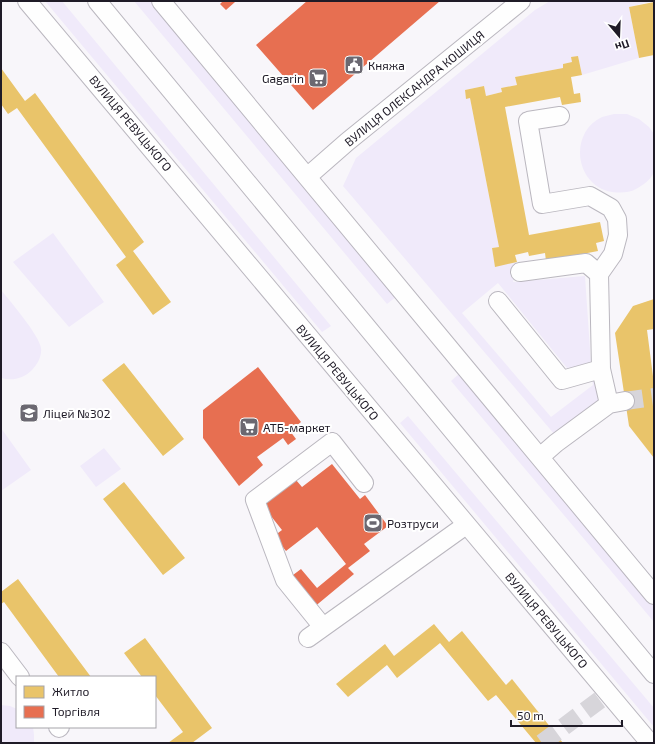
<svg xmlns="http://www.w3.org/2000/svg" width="655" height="744" viewBox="0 0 655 744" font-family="'Exo 2',sans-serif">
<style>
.green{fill:#f0eafa}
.homes{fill:#e9c46a}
.shops{fill:#e76f51}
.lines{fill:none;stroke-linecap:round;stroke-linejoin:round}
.minor-tunnel{stroke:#d7d5da;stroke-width:18;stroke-dasharray:18 9;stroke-linecap:butt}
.minor-casing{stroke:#bab7bf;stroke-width:20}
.minor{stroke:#fefefe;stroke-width:18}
.labels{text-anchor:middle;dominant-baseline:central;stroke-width:4;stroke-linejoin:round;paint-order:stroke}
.poi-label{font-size:12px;fill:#1f1b27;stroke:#fff;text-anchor:start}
.street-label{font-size:12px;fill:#1f1b27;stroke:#fff}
</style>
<rect width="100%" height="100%" fill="#f8f6fa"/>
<!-- green -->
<path class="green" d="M 45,1 L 62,1 L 331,326 L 322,332 Z
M 134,1 L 150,1 L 397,296 L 387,304 Z
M 550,1 L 654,1 L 629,7 L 639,58 L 582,75 L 578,56 L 572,62 L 563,64 L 563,68 L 515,77 L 517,85 L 501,88 L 502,92 L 486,96 L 484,86 L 465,90 L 466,98 L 470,98 L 499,247 L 492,248 L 495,266 L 517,262 L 517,267 L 513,282 L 585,276 L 591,364 L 567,368 L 498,283 L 462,313 L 551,417 L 593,385 L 592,377 L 598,376 L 604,399 L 555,435 L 343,186 L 356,158 L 535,10 Z
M 614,114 L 627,114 L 639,119 L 649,127 L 654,134 L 654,172 C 651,180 643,185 636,189 C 629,193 620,193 612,192 C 575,186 568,133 602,117 C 606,116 610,115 614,114 Z
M 53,233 L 104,302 L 69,327 L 13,262 Z
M 1,290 C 11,302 39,335 41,348 C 42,357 37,365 32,370 C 23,379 12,381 1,378 Z
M 461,372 L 654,604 L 654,622 L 451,381 Z
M 408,416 L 654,708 L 654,727 L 400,423 Z
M 1,428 L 31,470 L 1,491 Z
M 104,448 L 121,469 L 96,487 L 80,466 Z
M 1,705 L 10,706 L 17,709 L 17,727 L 33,727 L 34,735 L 34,743 L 1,743 Z"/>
<!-- homes -->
<path class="homes" d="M 654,2 L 654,55 L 639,58 L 629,7 Z
M 578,56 L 582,75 L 571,77 L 574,94 L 580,93 L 581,102 L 562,105 L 560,97 L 505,107 L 529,235 L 600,222 L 604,241 L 596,243 L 598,251 L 546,261 L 545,253 L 529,256 L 528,252 L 515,255 L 517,262 L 495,267 L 492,248 L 499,247 L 470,98 L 466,99 L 465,90 L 484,86 L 486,96 L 502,92 L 501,88 L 517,85 L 515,77 L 563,68 L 563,64 L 572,62 L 571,57 Z
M 1,68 L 25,101 L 35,93 L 144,242 L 133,251 L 171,302 L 153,315 L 116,265 L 126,257 L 17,108 L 8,114 L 1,104 Z
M 654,299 L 654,329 L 647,330 L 654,384 L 654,458 L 629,426 L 615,333 L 633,306 Z
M 124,363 L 184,439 L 163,456 L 102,380 Z
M 124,482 L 185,558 L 163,575 L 103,499 Z
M 18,579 L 91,677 L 59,677 L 4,602 L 1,604 L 1,592 Z
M 434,624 L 449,642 L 462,631 L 506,685 L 512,679 L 563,743 L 536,743 L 496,695 L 488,701 L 440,643 L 397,678 L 387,665 L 348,697 L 336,684 L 385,644 L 394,656 Z
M 145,638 L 212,728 L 192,743 L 168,743 L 183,732 L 155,695 L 155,677 L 142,677 L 124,653 Z"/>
<!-- shops -->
<path class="shops" d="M 223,1 L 234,1 L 235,2 L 226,10 L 220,4 Z
M 307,1 L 440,1 L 313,110 L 256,45 Z
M 258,367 L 301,422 L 290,431 L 296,439 L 288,445 L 283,438 L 257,457 L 263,465 L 239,486 L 203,438 L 203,410 Z
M 332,464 L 360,499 L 365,495 L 388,526 L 364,544 L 370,551 L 348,568 L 354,574 L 313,608 L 289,578 L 301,569 L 317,588 L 346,564 L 317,527 L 286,551 L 274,536 L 282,530 L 263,506 L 296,480 L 302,487 Z"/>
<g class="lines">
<!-- minor-tunnel -->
<path class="minor-tunnel" d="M 625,401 L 654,397
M 542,743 L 609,693"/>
<!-- minor casing -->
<g class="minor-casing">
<path id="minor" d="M 27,1 L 650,743
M 97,1 L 654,674
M 161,1 L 654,595
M 307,177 L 347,142 L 521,1
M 520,272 L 586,263 L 599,274
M 498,301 L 562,380 L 601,369
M 609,404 L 625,401
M 540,457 L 556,443 L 609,404 L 601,369 L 599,274 L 613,254 L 618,235 L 617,219 L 611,208 L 590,196 L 542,204 L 528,121 L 560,116
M 323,627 L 285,580 L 255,500 L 332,442 L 364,483
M 308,638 L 466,525
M 1,652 L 20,677
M 58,727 L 59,728 L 60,727"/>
</g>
<!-- minor -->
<use href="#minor" class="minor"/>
</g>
<!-- icons -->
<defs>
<g id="civic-square" transform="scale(1)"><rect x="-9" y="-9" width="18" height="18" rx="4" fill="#6b6871" stroke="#fff"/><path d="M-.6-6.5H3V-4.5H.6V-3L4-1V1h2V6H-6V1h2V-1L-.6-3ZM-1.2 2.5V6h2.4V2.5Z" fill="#fff"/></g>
<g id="supermarket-square" transform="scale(1)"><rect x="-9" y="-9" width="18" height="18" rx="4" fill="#6b6871" stroke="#fff"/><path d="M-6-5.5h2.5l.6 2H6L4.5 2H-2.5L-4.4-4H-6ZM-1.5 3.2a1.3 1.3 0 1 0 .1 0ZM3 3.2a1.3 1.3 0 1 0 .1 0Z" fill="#fff"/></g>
<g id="school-square" transform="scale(1)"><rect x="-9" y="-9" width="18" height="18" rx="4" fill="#6b6871" stroke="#fff"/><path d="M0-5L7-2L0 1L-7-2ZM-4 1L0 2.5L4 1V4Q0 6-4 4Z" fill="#fff"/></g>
<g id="stadium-square" transform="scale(1)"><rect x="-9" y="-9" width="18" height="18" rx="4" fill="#6b6871" stroke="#fff"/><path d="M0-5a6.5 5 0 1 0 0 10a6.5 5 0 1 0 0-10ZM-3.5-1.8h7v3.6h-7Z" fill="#fff"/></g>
</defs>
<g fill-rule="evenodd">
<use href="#civic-square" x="354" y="65"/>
<use href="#supermarket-square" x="318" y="78"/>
<use href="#school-square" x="29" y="413"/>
<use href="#supermarket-square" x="249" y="427"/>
<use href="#stadium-square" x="373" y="523"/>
</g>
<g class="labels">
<!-- poi labels -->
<g class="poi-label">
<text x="368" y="65">Княжа</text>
<text x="304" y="78" text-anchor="end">Gagarin</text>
<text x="43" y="413">Ліцей №302</text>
<text x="263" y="427">АТБ-маркет</text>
<text x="387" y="523">Розтруси</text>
</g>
<!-- street labels -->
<g class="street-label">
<text transform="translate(414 88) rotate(-39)">ВУЛИЦЯ ОЛЕКСАНДРА КОШИЦЯ</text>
<text transform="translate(131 123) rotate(50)">ВУЛИЦЯ РЕВУЦЬКОГО</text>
<text transform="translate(338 372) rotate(50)">ВУЛИЦЯ РЕВУЦЬКОГО</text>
<text transform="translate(547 620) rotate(50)">ВУЛИЦЯ РЕВУЦЬКОГО</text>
</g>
</g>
<!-- border -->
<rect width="655" height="744" fill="none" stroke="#1f1b27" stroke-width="4"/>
<!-- legend -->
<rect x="16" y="676" width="140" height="52" fill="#ffffff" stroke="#a5a4a9"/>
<rect x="24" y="686" width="20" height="12" fill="#e9c46a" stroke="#a5a4a9"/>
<text x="52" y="696" font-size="12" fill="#1f1b27">Житло</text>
<rect x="24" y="706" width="20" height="12" fill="#e76f51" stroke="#a5a4a9"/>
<text x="52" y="716" font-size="12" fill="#1f1b27">Торгівля</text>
<!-- north arrow -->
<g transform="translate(619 36) rotate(161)" stroke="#ffffff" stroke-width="3" paint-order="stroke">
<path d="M0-3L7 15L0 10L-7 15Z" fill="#1f1b27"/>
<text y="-6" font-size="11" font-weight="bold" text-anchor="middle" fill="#1f1b27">Пн</text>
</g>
<!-- scale -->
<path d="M511 720v6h111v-6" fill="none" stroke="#1f1b27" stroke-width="2"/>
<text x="517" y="720" font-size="12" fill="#1f1b27" stroke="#ffffff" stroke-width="3" paint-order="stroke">50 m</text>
</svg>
